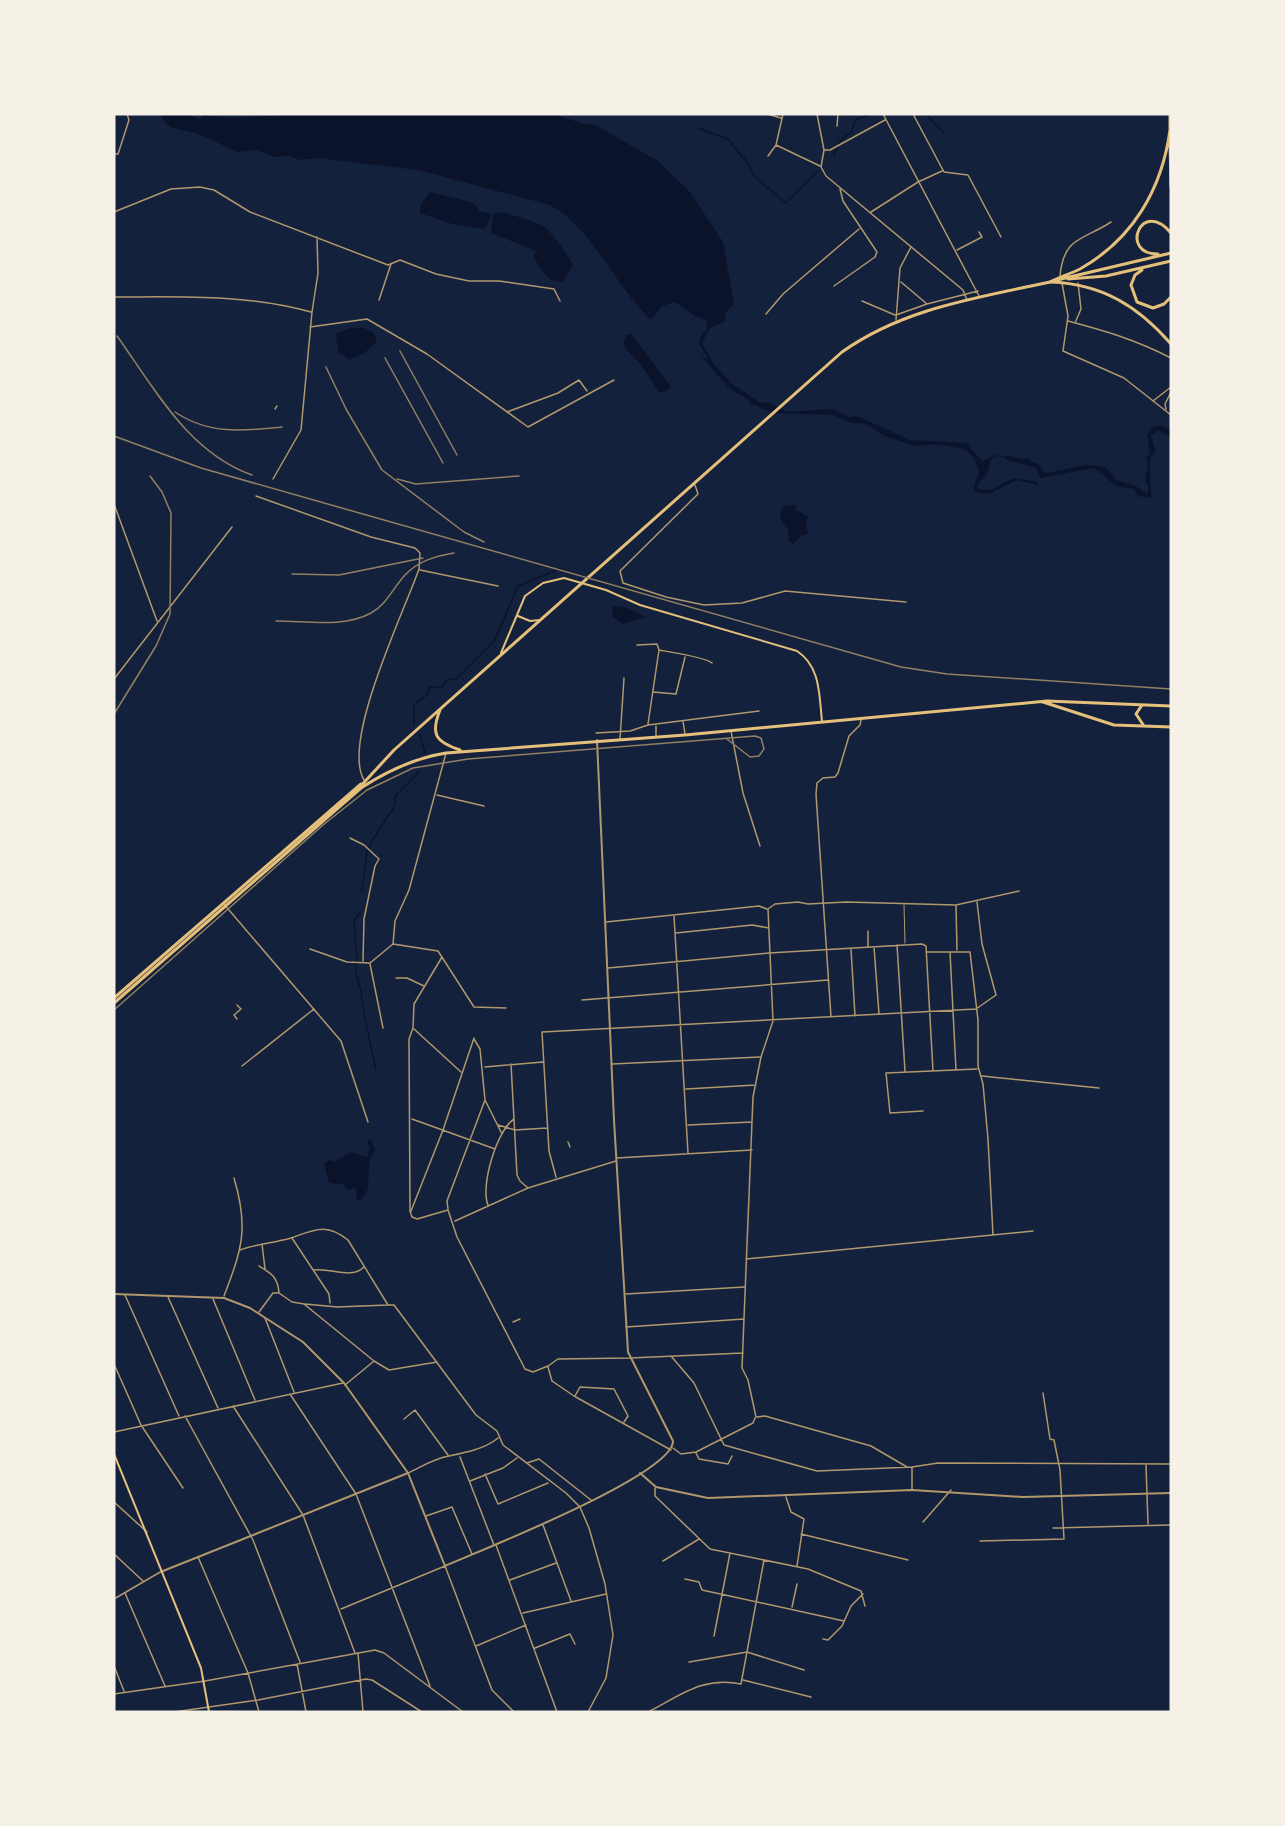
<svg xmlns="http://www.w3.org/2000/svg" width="1285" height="1826" viewBox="0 0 1285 1826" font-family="'Alegreya Sans',sans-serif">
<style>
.water{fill:#0b132b}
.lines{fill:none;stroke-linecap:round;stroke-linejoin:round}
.stream{stroke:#0b132b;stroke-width:1.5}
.river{stroke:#0b132b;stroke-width:4.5}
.pedestrian{stroke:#b1986c;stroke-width:1}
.minor{stroke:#b1986c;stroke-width:1.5}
.tertiary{stroke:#b1986c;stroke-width:2}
.secondary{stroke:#e5c07b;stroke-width:2}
.primary{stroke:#e5c07b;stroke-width:3}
.trunk{stroke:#e5c07b;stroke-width:3}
.tram{stroke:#918062;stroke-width:1.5}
.rail{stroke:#918062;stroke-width:1.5}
</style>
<rect width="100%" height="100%" fill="#14213d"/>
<!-- water -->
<path class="water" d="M 160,114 L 186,114 L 200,119 L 203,115 L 230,118 L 300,114 L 554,114 L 584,124 L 595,125 L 658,161 L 690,192 L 723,242 L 734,304 L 726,312 L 724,322 L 710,328 L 702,343 L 713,363 L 731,383 L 759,402 L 769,403 L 787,412 L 833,409 L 851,418 L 855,415 L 910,440 L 966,443 L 982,461 L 997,455 L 1019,459 L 1027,458 L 1046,473 L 1086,465 L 1105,467 L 1116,480 L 1136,486 L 1147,494 L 1149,487 L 1145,481 L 1148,465 L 1146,457 L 1150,453 L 1147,435 L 1150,429 L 1160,425 L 1171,431 L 1171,440 L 1167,435 L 1158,430 L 1151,436 L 1156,451 L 1150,459 L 1151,498 L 1138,496 L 1134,489 L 1118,487 L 1094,468 L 1041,478 L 1033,464 L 997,456 L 991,459 L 988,472 L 977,486 L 978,489 L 991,490 L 1014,478 L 1038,482 L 1039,485 L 1017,480 L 989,494 L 977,493 L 973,489 L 979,472 L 974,458 L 965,449 L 935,444 L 914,446 L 885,436 L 866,424 L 848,422 L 833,415 L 773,413 L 769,408 L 763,408 L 730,389 L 701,356 L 708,359 L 699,343 L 702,333 L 707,330 L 706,320 L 695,316 L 675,302 L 662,306 L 651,320 C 614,285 595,231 550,205 L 418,170 L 318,158 L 300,160 L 290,156 L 275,157 L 256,150 L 238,152 L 196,133 L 172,128 L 164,121 Z
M 430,192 L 474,203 L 479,211 L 490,213 L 491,217 L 485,229 L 452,224 L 420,213 L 420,206 Z
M 501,212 C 514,216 531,219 543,226 C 551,231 568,255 573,265 L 563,281 C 547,284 540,267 533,256 L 537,251 L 491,233 L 493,214 Z
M 351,328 L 364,328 L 374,333 L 377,342 L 363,354 L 349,359 L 339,353 L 335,334 Z
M 631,334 L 670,385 L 671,387 L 663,393 L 659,392 L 641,365 L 623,346 L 626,335 Z
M 796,505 L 795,510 L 808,516 L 806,523 L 808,534 L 801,536 L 793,544 L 788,540 L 788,528 L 782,522 L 780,513 L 784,506 Z
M 612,606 L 624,607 L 647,617 L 623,624 L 613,617 Z
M 370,1139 L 375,1150 L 369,1162 L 368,1189 L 360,1201 L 356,1198 L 357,1192 L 354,1187 L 349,1191 L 342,1184 L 329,1183 L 324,1164 L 330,1160 L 335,1162 L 351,1152 L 367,1157 L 370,1148 L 367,1142 Z"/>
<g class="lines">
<!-- stream -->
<path class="stream" d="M 926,114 L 944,133
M 698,128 L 728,139 L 746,161 L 755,177 L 786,203 L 818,171
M 838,143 L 851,132 L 856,119 L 873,114
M 834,155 L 837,148
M 414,725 L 414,705 L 428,694 L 430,687 L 443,687 L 446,680 L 456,679 L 495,640 L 518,586 L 562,568
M 420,734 L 425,753
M 362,890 L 367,852 L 372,841 L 394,807 L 396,795 L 419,772
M 357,961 L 354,921 L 360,913
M 356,964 C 354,975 359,981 361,991 C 364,1018 370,1043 376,1070"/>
<!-- river -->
<path class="river" d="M 751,401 L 774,411
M 1008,458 L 1037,466 L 1039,468"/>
<!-- pedestrian -->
<path class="pedestrian" d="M 904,905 L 905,943"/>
<!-- minor -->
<path class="minor" d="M 767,114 L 781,118
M 817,114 L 824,150 L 821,167 L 826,176 L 963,290 L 967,300
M 883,114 L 979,296
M 913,114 L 944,172 L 968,175 L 1001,237
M 837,126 L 838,114
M 776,145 L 820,166
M 825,150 L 830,150 L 885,120
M 114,154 L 118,154 L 129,120 L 127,114
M 768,156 L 776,145 L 783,114
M 114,212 L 171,189 L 200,187 L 214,190 L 250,212 L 388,265 L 400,260 L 436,274 L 469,281 L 499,281 L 554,289 L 560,301
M 871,212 L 918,182 L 942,171
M 957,250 L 982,237 L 979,232
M 1060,276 C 1064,236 1082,241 1111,222
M 901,282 L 927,304
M 1062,283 L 1068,316 L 1063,351 L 1124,378 L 1171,415
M 834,286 L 875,257 L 877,252 L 843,201 L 840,189
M 114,297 C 181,297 246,294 311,312
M 379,300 L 391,264
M 862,301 L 895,315
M 766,314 L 783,294 L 859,229
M 896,315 L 927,304 L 978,291
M 896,320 L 900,268 L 911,247
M 1068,321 C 1106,331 1136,340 1171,358
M 1075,323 L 1081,309 L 1078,283
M 310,327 L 367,319 L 427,354 L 528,427 L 614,380
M 1153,401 L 1171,387
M 275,409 L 277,406
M 1166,409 L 1165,404 L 1171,392
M 507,412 L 558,393 L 579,380 L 587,391
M 273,479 L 301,430 L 312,312 L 318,273 L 317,237
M 695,485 L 698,494 L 620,571 L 623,583 L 666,597 L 704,605 L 742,603 L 785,591 L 906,602
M 256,496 L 371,537 L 415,548 L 420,553 L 419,569 C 404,612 341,742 364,780
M 114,504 L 157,621
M 420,570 L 498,586
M 637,645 L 657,644 L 659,650
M 659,650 C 670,652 705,657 712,663
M 114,679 L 232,527
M 653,692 L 676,694 L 685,657
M 683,721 L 685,734
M 648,724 L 659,650
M 656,726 L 656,736
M 731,731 L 743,793 L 760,846
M 596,733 L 630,731 L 648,725 L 759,711
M 620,739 L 624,678
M 437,795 L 484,806
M 350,838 L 364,845 L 379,859 L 375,866 L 364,919 L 363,961
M 223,903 L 341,1041 L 368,1122
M 956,906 L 957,950
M 768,909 L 775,904 L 798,902 L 808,904 L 846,902 L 956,905 L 1019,891
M 674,916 L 688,1153
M 606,922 L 759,906 L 767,909
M 868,931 L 868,946
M 676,933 L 752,925 L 769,928
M 393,944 L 438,951 L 474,1007 L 506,1008
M 897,945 L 905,1071
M 874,947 L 879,1014
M 310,949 L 347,962 L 370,963 L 393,944 L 395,921 L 409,890 L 446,753
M 851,949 L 855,1016
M 927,952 L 970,952 L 978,1020 L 978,1066 L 983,1084 L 988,1139 L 993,1235
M 950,952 L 956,1070
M 442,957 L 414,1004 L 413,1028 L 409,1039 L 410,1211 L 412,1217 L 417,1219 L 448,1210 L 457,1237 L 525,1369 L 533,1372 L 548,1366
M 370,964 L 383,1028
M 608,968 L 769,953 L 922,944 L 926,946 L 933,1071
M 396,978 L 407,978 L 424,986
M 582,1000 L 828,980
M 831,1017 L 816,794 L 817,783 L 823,778 L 835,777 L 838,773 L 849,736 L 860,725 L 861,720
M 237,1019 L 234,1015 L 241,1009 L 237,1005
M 414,1029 L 461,1072
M 474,1039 L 480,1049 L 485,1100 L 502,1134
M 511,1064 L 517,1175 L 520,1181 L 528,1188
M 612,1064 L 760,1057
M 242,1066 L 314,1009
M 485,1067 L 543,1062
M 982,1076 L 1099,1088
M 686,1089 L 756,1085
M 923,1111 L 890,1113 L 886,1073 L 977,1069
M 412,1119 L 495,1149
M 498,1125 L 515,1130 L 547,1128
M 688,1125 L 752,1122
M 568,1142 L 570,1147
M 617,1158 L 752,1150
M 556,1177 L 549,1151 L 542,1032 L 976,1009 L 996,995 L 982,944 L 977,902
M 488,1205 C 480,1186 497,1130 514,1119
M 448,1209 L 447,1201 L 485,1100
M 411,1211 L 443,1130 L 474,1038
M 455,1221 L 528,1188 L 616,1161
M 292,1238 L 329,1294 L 330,1303
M 262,1244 L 265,1269
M 240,1250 C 256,1244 274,1243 291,1238 C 314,1230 326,1222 348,1240 L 388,1305 L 394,1305 L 476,1415 L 497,1431 L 503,1445 L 566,1493 L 580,1507 L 589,1528 L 605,1584 L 613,1635 L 606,1678 L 588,1712
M 746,1259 L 1033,1231
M 259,1266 C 271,1273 278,1277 279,1293 L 292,1302 L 304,1304 L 374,1361
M 314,1270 C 330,1267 351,1280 364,1267
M 626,1294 L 744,1287
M 125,1295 L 179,1416
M 224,1296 C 242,1249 249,1228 234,1178
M 168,1297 L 218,1408
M 213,1299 L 255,1400
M 305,1304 L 337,1307 L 388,1305
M 259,1312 L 273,1293 L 278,1293
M 265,1318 L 294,1392
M 513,1322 L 520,1319
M 626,1327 L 744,1319
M 671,1356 L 694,1383 L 724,1445 L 817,1471 L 912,1467 L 938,1463 L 1171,1464
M 114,1364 L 141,1425 L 183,1488
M 548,1366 L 558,1359 L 630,1358 L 743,1353
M 548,1367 L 552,1381 L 574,1396 L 671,1450
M 345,1385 L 374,1361 L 389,1370 L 437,1362
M 290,1394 L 356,1494 L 430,1686
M 575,1396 L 580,1387 L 614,1389 L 628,1416 L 624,1422
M 233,1406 L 303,1515 L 355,1653
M 185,1416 L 253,1540 L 300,1662
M 756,1417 L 748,1380 L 742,1368 L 753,1097 L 761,1057 L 773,1021 L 768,909
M 757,1417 L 765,1416 L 871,1446 L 907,1467
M 404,1419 L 415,1410 L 448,1455
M 114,1432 L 343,1383
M 673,1448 L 681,1454 L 696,1452 L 753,1423 L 755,1418
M 696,1453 L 699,1459 L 728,1464 L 732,1456
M 460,1457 L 494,1545
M 527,1463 L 539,1459 L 591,1500
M 1146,1465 L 1148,1524
M 408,1473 C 421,1467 435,1458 449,1456 C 464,1453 485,1449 498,1438
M 485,1474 L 498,1504 L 548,1483
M 470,1481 L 503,1468 L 517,1458
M 655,1488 L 655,1496 L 710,1549 L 808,1569 L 861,1591 L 865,1606
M 912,1489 L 912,1467
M 786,1497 L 791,1512 L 804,1519 L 797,1566
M 114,1502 L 147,1532
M 426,1516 L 452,1507 L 472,1554
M 923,1522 L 951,1490
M 543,1525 L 571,1601
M 1053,1528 L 1171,1525
M 801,1534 L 908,1560
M 980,1541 L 1064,1539 L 1060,1470 L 1054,1440 L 1050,1439 L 1043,1393
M 496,1545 L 557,1712
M 114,1554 L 143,1581
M 198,1557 L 248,1673 L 259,1712
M 663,1561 L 699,1539
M 685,1579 L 699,1582 L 702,1590 L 844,1621
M 510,1580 L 556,1563
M 125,1593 L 165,1686
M 114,1599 L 162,1571
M 792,1607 L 797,1584
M 341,1609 L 445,1566 L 492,1690 L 514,1712
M 523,1613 L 606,1594
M 714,1636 L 730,1553
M 823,1639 L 828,1640 L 842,1626 L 851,1606 L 863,1594
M 476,1646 L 526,1625
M 535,1648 L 570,1634 L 575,1644
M 358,1653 L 363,1712
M 689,1662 L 747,1652 L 804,1670
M 297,1664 L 306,1712
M 114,1666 L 124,1691
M 743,1680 L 811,1697
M 114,1694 L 205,1681 L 375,1650 L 384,1653 L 463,1712
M 174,1712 L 258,1700 L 366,1679 L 372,1680 L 422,1712
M 648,1712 C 681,1695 703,1676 741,1684 L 764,1560"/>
<!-- tertiary -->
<path class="tertiary" d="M 114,1294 L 224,1298 L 250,1308 L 303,1342 L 344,1383 L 408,1473 L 445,1566 C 479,1551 673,1475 673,1441 L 628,1352 L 614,1120 L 597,740
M 640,1473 L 656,1487 L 708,1498 L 912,1490 L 1023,1497 L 1171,1493
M 163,1571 L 408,1473"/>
<!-- secondary -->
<path class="secondary" d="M 518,616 L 530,621 L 540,620
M 501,653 L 525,596 L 543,583 L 564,578 L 606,590 L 640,605 L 797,651 C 821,667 819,695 822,721
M 114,1454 L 201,1668 L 209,1712"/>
<!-- primary -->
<path class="primary" d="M 1043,702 L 1114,725 L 1171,727
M 1142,705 L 1136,714 L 1144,726
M 440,710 C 430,735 436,742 460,750
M 358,789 L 394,750 L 842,352 C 904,308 977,298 1050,282
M 114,998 L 361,784
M 114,1003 L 361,788 C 387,771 415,758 446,753 L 685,735 L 1047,701 L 1171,706"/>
<!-- trunk -->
<path class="trunk" d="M 1170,114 L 1170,130
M 1170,140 L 1171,187
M 1158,254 C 1119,255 1141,197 1171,233
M 1142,270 L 1135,275 L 1131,285 L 1137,302 L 1153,308 L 1164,304 L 1171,297
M 1068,279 L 1106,276 L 1171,261
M 1057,280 L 1171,253
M 1050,282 C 1059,277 1070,274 1080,269 C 1133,239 1162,189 1170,130
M 1051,282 C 1102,284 1138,306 1171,344
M 1170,727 L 1171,727"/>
<!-- tram -->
<path class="tram" d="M 114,1010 L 323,825 L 367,790 L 413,768 L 468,759 L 755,736 L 761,738 L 764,749 L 759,756 L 750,757 L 727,739"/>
<!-- rail -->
<path class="rail" d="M 117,336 C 155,389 188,452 252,475
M 400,351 L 457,455
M 385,358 L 443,463
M 326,367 L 346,409 L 382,470 L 464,532 L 484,542
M 175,412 C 209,435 244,431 282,427
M 114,436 L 201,468 L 901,667 L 947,674 L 1171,689
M 397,479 L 416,484 L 519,476
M 292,574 L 339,575 L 423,558
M 276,621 C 307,621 344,628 371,613 C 387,604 393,588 405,575 C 418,561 436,556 454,553
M 114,714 L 156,646 L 170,614 L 171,513 L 162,492 L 150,476"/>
</g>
<!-- border -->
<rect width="1285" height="1826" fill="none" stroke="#f6f1e7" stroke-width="231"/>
</svg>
